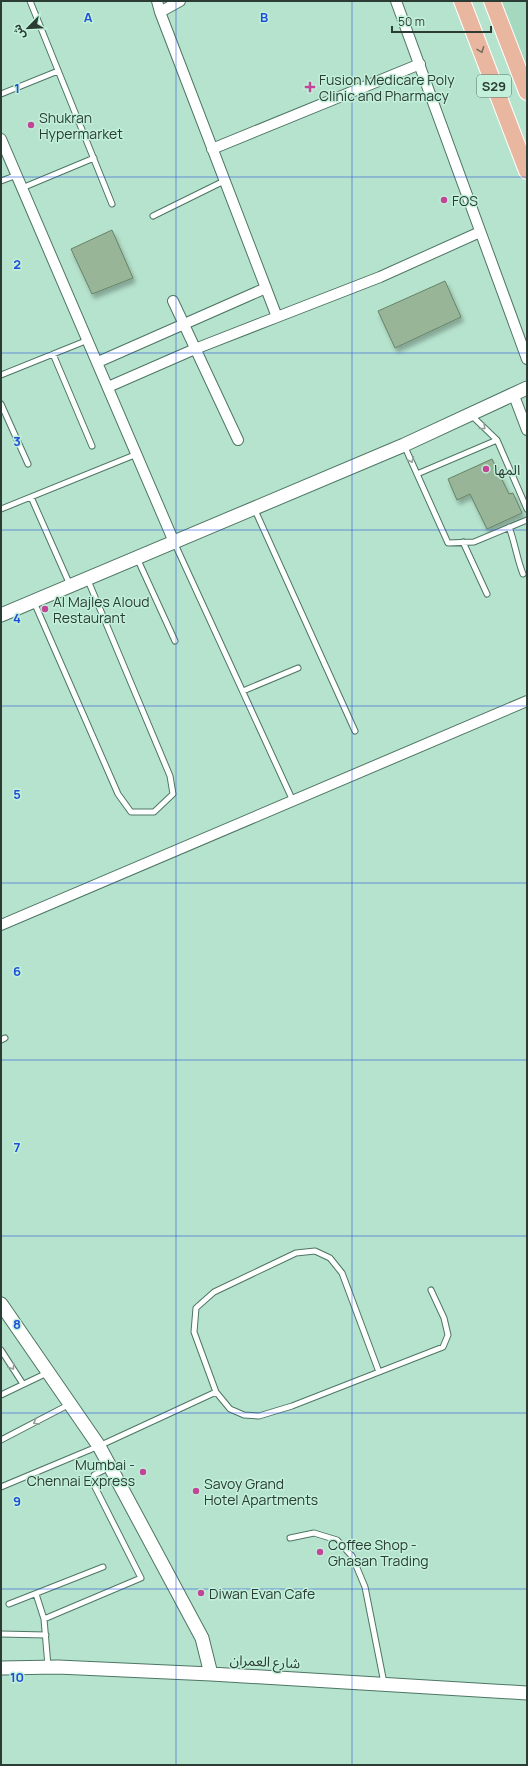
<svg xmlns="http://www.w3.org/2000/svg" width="528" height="1766" viewBox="0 0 528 1766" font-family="Manrope,'Noto Sans Arabic',sans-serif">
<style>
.built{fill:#a4d9c0}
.building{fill:#98b697;stroke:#668366;filter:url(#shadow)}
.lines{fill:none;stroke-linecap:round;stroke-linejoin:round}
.service-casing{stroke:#4d7664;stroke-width:7}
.minor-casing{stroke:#4d7664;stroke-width:12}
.tertiary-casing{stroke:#4d7664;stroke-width:15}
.primary-casing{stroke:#fff;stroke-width:18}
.service{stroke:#fff;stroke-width:5}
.minor{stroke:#fff;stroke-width:10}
.tertiary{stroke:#fff;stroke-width:13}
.primary{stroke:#e9b6a0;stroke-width:16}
.oneway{stroke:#776d5f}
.oneway2{stroke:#959e9a}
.grid{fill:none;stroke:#1d4ed8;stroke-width:1;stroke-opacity:0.55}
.poi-dot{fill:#c24697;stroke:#c3f0da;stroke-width:1.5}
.labels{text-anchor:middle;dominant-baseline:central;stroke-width:3;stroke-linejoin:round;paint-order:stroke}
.shield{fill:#c3f0da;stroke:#597266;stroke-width:1}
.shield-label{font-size:13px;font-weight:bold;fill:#2b3c34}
.poi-label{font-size:14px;fill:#2b3c34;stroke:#c3f0da;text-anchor:start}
.street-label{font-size:14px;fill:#2b3c34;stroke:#c3f0da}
.grid-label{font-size:13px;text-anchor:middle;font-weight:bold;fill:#1d4ed8;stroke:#c3f0da;stroke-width:3;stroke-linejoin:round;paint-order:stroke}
</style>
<defs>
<filter id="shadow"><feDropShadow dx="2.5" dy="4.5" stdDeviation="2" flood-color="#0004"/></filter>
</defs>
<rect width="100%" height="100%" fill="#b6e3cd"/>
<!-- built -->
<path class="built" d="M 493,1 L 527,1 L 527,91 Z"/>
<!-- building -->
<path class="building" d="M 112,230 L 133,278 L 92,294 L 71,249 Z
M 445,281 L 461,317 L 395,348 L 378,311 Z
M 492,459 L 509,494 L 513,493 L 522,513 L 487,529 L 470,494 L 457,500 L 448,479 Z"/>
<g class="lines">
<!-- service casing -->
<g class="service-casing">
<path id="service" d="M 30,1 L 112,204
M 1,94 L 58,71
M 1,181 L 17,175
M 22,188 L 94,158
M 153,216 L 224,181
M 53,354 L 92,446
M 1,375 L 88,340
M 1,404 L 28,464
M 470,414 L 497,440
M 404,445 L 448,543 L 474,542 L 527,520
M 417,474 L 497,440 L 527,509
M 31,497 L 70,585
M 254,508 L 355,731
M 1,509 L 137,454
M 509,527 C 515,543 517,559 523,574
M 174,542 L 293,801
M 463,542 L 487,594
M 137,558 L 175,641
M 34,602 L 118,794 L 131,812 L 154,812 L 173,794 L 170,776 L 87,578
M 243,691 L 298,668
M 1,1040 L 5,1038
M 1,1350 L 23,1384
M 379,1372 L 342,1273 L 330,1258 L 315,1251 L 296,1253 L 214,1292 L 196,1308 L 194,1332 L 216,1392 L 230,1409 L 244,1415 L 259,1416 L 292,1406 L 443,1347 L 448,1335 L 444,1318 L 431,1290
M 1,1395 L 47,1373
M 1,1440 L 70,1404
M 1,1487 L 99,1446 L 216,1392
M 290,1538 L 314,1533 L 337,1540 L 352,1556 L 365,1587 L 384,1683
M 36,1594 L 44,1619
M 9,1604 L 103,1567
M 1,1634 L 46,1635
M 48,1666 L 44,1619 L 141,1578 L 95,1487 L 94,1475 L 110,1467"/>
</g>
<!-- minor casing -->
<g class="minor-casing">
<path id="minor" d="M 157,1 L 160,12 L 180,1
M 396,1 L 527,359
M 1,139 L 174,542
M 212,149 L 420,64
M 173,301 L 238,440
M 277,317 L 380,277 L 480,232
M 98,362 L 266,288
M 108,387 L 195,349 L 277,317 L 160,12
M 513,393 L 527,430
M 1,925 L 527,701"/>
</g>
<!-- tertiary casing -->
<g class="tertiary-casing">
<path id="tertiary" d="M 1,615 L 404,445 L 527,388
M 1,1304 L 99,1446 L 202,1638 L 211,1674
M 1,1668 L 58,1667 L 211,1674 L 527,1693"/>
</g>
<!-- primary casing -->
<g class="primary-casing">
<path id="primary" d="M 462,1 L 527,171
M 492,1 L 527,92"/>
</g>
<!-- service -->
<use href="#service" class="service"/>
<!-- minor -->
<use href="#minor" class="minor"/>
<!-- tertiary -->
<use href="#tertiary" class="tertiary"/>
<!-- primary -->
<use href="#primary" class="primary"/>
</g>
<!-- one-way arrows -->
<defs><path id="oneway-chevron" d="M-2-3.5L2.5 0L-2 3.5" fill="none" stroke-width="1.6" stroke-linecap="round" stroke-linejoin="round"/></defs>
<use class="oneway" href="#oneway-chevron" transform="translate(481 50) rotate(69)"/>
<g class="oneway2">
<use href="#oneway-chevron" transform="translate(483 427) rotate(43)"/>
<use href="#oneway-chevron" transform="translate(411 460) rotate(66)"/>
<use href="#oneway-chevron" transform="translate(12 1367) rotate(57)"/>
<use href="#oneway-chevron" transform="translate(36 1422) rotate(152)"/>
</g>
<!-- grid -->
<path class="grid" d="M 176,1 L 176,1765M 352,1 L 352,1765M 1,177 L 527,177M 1,353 L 527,353M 1,530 L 527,530M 1,706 L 527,706M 1,883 L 527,883M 1,1060 L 527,1060M 1,1236 L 527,1236M 1,1413 L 527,1413M 1,1589 L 527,1589"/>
<!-- markers -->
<g class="poi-dot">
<path d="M308 81h4v4h4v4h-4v4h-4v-4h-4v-4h4z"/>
<circle cx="31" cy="125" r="4"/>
<circle cx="444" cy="200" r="4"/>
<circle cx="486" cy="469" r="4"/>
<circle cx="45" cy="609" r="4"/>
<circle cx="143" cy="1472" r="4"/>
<circle cx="196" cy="1491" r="4"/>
<circle cx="320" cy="1552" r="4"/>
<circle cx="201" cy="1593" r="4"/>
</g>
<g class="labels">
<!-- shield labels -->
<rect class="shield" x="477" y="75" width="34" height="22" rx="3"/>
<g class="shield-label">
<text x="494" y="86">S29</text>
</g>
<!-- poi labels -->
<g class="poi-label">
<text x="319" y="79">Fusion Medicare Poly<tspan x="319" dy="16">Clinic and Pharmacy</tspan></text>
<text x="39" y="117">Shukran<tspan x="39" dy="16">Hypermarket</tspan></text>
<text x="452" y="200">FOS</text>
<text x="494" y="469">المه‍ا</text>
<text x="53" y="601">Al Majles Aloud<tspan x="53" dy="16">Restaurant</tspan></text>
<text x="135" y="1464" text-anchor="end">Mumbai -<tspan x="135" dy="16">Chennai Express</tspan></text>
<text x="204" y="1483">Savoy Grand<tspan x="204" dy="16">Hotel Apartments</tspan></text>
<text x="328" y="1544">Coffee Shop -<tspan x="328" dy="16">Ghasan Trading</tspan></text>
<text x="209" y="1593">Diwan Evan Cafe</text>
</g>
<!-- street labels -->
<g class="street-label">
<text transform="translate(265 1661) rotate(3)">شارع العمران</text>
</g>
</g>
<g class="grid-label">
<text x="88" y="22">A</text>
<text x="264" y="22">B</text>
<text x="17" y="93">1</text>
<text x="17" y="269">2</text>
<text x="17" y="446">3</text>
<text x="17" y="623">4</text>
<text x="17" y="799">5</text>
<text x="17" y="976">6</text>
<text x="17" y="1152">7</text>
<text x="17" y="1329">8</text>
<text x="17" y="1506">9</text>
<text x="17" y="1682">10</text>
</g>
<!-- border -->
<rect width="528" height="1766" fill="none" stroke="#2b3c34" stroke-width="4"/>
<!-- north arrow -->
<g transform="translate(28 28) rotate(246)" stroke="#c3f0da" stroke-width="3" paint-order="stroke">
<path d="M0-3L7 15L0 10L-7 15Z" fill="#2b3c34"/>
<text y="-6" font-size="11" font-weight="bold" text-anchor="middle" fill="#2b3c34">ش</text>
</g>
<!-- scale -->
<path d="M392 26v6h99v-6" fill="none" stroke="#2b3c34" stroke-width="2"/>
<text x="398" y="26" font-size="12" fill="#2b3c34" stroke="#c3f0da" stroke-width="3" paint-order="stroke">50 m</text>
</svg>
